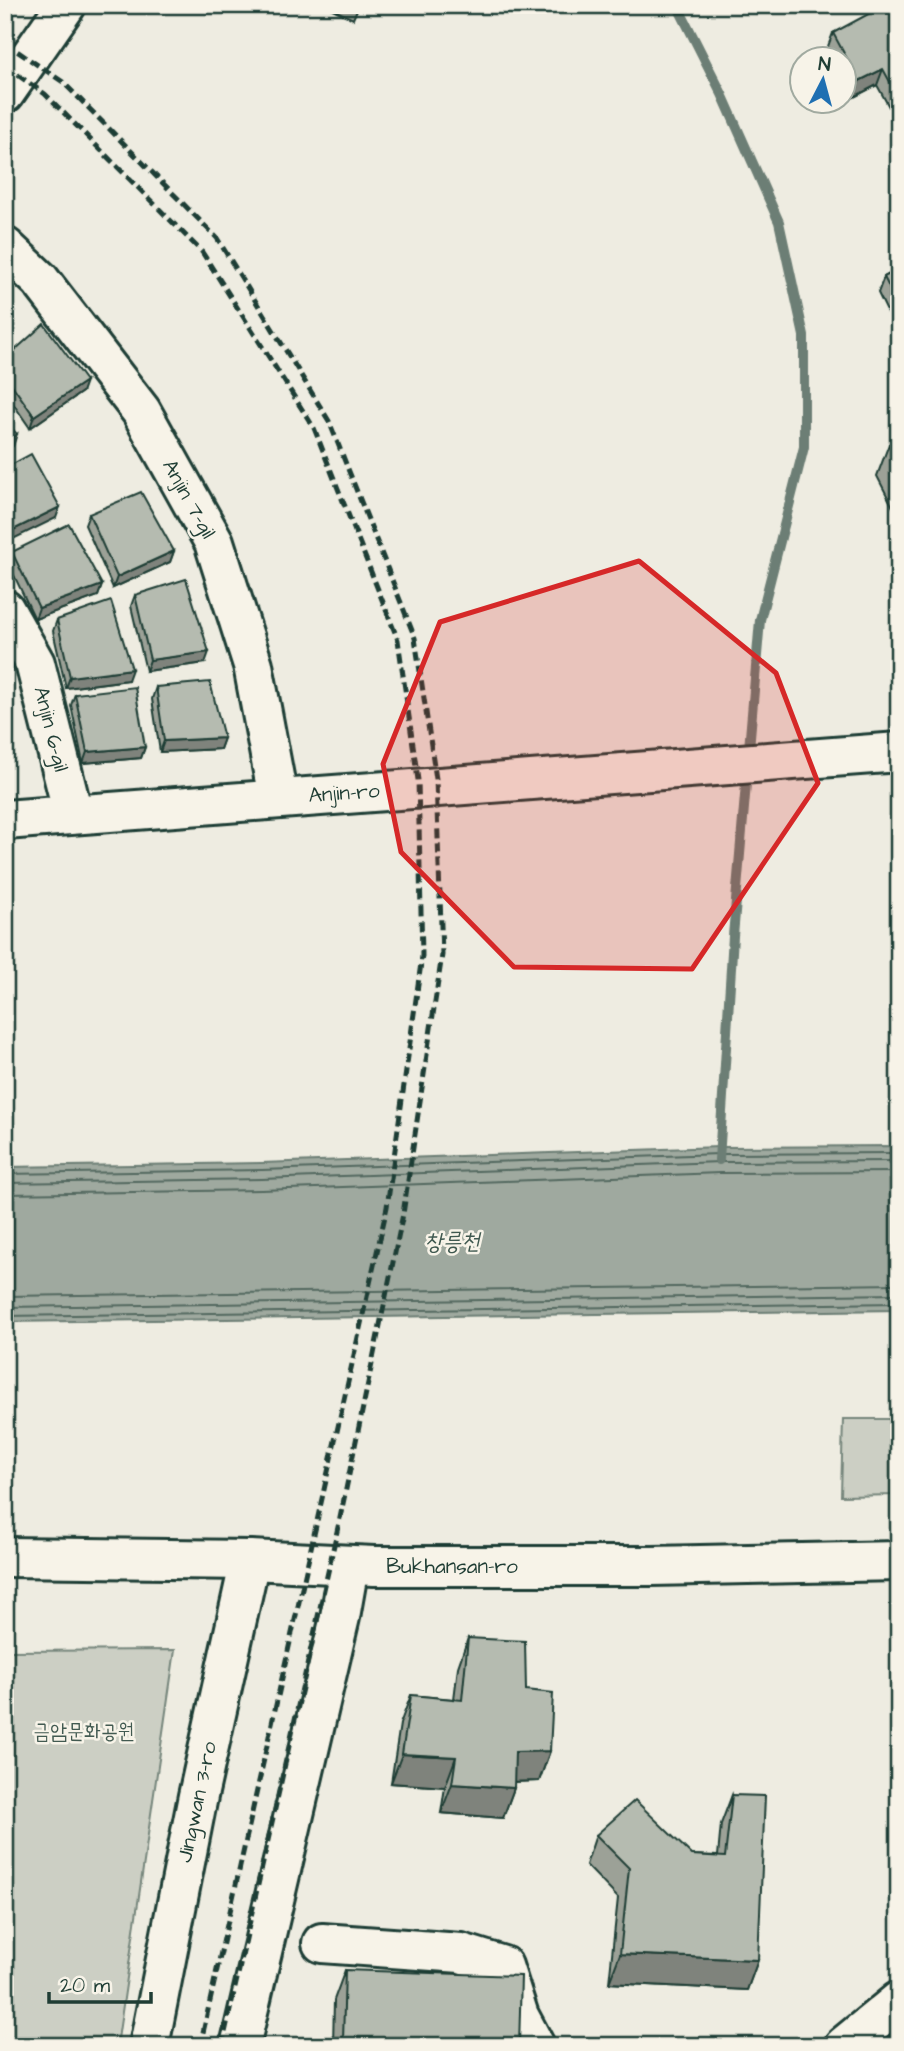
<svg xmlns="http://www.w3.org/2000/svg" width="904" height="2051" viewBox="0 0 904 2051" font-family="'Architects Daughter','Poor Story',sans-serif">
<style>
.green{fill:#cccfc4;stroke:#76867c;stroke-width:2}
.water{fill:#9fa99f;stroke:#6c7e74;stroke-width:2}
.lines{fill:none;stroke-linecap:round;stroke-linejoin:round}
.shore{stroke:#52685f;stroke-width:2}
.stream{stroke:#6c7e74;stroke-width:10}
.minor-casing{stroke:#1f3d34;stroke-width:44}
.major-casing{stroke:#1f3d34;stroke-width:44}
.minor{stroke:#f7f3e8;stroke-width:38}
.major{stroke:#f7f3e8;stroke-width:38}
.rail{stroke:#1f3d34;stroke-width:5;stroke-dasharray:10 5;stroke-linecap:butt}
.wall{fill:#9ca197;stroke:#1f3d34;stroke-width:2}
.shaded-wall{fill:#7f837b;stroke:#1f3d34;stroke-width:2}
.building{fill:#b5bbb0;stroke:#1f3d34;stroke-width:2}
.marked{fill:#d62828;fill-opacity:0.2;stroke:#d62828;stroke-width:5;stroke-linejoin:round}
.labels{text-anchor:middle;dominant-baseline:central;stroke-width:5;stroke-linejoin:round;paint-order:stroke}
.street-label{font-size:21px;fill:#1f3d34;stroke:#f7f3e8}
.park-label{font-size:21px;fill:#425a51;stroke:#f7f3e8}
.water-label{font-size:23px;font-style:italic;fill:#3f584f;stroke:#f7f3e8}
</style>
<rect width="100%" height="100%" fill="#eeece1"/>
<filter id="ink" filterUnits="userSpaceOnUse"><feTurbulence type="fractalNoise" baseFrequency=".0143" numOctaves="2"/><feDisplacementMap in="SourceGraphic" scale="14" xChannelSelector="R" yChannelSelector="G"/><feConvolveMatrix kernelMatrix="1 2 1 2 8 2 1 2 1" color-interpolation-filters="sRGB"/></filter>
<g filter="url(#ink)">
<!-- green -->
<path class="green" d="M 843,1419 L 899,1419 L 899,1495 L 841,1496 Z
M 175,1650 L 117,2046 L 5,2046 L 5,1651 Z"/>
<!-- water -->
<path class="water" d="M 899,1146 L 899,1310 L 5,1322 L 5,1167 L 261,1163 L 719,1147 Z"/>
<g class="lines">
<!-- shore -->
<path class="shore" d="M 5,1174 L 262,1170 L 719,1154 L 899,1153
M 5,1183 L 262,1179 L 720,1162 L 899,1161
M 5,1194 L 262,1190 L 720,1173 L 899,1172
M 5,1296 L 899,1284
M 5,1307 L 899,1294
M 5,1316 L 899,1303"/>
<!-- stream -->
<path class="stream" d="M 677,5 L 722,94 L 779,222 L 804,336 L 804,447 L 760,620 L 733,936 L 719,1160"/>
<!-- minor casing -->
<g class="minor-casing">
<path id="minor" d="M 5,93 L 66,5
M 5,247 L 40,280 L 141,411 L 214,542 L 253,665 L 278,798
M 5,610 L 35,663 L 73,814
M 5,820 L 899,752
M 322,1943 L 461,1953 L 503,1966 L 519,2016 L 535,2046
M 149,2046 L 198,1796 L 250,1560
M 240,2046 L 340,1617 L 349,1566
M 844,2046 L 899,2001"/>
</g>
<!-- major casing -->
<g class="major-casing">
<path id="major" d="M 5,1557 L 250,1560 L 374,1566 L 652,1566 L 899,1561"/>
</g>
<!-- minor -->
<use href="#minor" class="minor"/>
<!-- major -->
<use href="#major" class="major"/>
<!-- rail -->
<path class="rail" d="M 5,43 L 63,82 L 217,238 L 329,421 L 415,638 L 436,779 L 442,955 L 403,1214 L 340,1518 L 222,2046
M 5,66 L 45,94 L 202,252 L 314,428 L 398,640 L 418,780 L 422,956 L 387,1207 L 200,2046"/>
</g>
<!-- wall -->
<path class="wall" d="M 324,5 L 359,5 L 353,19 Z
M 899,5 L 899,125 L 877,85 L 854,97 L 844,80 L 844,60 L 833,60 L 827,49 L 833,33 Z
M 899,269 L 899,336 L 878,293 L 884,277 Z
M 5,359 L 82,392 L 30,428 L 5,392 Z
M 899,439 L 899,519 L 877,476 L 889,444 Z
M 89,514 L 174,551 L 170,562 L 113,588 L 85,525 Z
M 12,552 L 102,585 L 98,596 L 35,619 L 8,563 Z
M 135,595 L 205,663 L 146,671 L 131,606 Z
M 57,620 L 128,680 L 66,688 L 53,631 Z
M 156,687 L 224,738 L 220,749 L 160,752 L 152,699 Z
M 75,694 L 145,747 L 141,758 L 83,763 L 71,705 Z
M 468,1638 L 526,1690 L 550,1751 L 539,1781 L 514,1782 L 514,1788 L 503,1818 L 441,1813 L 445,1787 L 391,1783 L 400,1724 L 411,1695 L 454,1699 L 458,1667 Z
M 899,1717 L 899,1737 L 894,1731 Z
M 732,1795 L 758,1960 L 747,1990 L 609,1983 L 618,1898 L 586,1865 L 596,1835 L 692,1855 L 718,1856 L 721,1824 Z
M 345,1970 L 519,2046 L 333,2046 L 334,2000 Z"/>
<!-- shaded-wall -->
<path class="shaded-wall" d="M 883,69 L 877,85 L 854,97 L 859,81 Z
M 86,381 L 82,392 L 30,428 L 34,416 Z
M 17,434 L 13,446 L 5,451 L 5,443 Z
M 60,507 L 56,518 L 5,543 L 5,534 Z
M 174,551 L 170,562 L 113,588 L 117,577 Z
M 102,585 L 98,596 L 35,619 L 39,608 Z
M 209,652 L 205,663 L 146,671 L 150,660 Z
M 132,669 L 128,680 L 66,688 L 70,677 Z
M 224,738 L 220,749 L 160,752 L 164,741 Z
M 145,747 L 141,758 L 83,763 L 87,752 Z
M 5,752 L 9,752 L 5,762 Z
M 550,1751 L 539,1781 L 505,1782 L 515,1752 Z
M 402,1754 L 456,1757 L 445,1787 L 391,1783 Z
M 452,1784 L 514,1788 L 503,1818 L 441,1813 Z
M 620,1954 L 758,1960 L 747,1990 L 609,1983 Z
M 343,2041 L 502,2046 L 341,2046 Z"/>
<!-- building -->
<path class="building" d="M 885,5 L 899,5 L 899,98 L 883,69 L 859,81 L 833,33 Z
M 899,269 L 899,308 L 884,277 Z
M 44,324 L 86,381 L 34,416 L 5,375 L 5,359 Z
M 5,421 L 17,434 L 5,443 Z
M 899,439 L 899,464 L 889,444 Z
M 31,454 L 60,507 L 5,534 L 5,468 Z
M 141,492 L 174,551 L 117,577 L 89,514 Z
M 69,524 L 102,585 L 39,608 L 12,552 Z
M 186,579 L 209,652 L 150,660 L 135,595 Z
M 111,601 L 132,669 L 70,677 L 57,620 Z
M 210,682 L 224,738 L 164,741 L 156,687 Z
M 135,687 L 145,747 L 87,752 L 75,694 Z
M 5,738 L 9,752 L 5,752 Z
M 468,1638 L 525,1641 L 526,1690 L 553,1693 L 550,1751 L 515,1752 L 514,1788 L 452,1784 L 456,1757 L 402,1754 L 411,1695 L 462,1700 Z
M 732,1795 L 765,1796 L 758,1960 L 620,1954 L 629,1868 L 596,1835 L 635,1800 L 692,1855 L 725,1857 Z
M 345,1970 L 521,1976 L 519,2046 L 343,2041 Z"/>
</g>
<!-- marked area -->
<path class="marked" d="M 639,561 L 776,673 L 818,783 L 692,969 L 514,967 L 401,852 L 383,764 L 440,622 Z"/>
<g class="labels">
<!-- street labels -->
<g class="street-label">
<text transform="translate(189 499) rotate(61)">Anjin 7-gil</text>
<text transform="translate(51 729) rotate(76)">Anjin 6-gil</text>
<text transform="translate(344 793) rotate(-4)">Anjin-ro</text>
<text x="452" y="1566">Bukhansan-ro</text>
<text transform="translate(197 1802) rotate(-78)">Jingwan 3-ro</text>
</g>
<!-- park labels -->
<g class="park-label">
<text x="84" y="1731">금암문화공원</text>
</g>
<!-- water labels -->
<g class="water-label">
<text transform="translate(452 1242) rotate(-1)">창릉천</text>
</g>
</g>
<!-- margin -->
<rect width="904" height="2051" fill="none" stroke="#f7f3e8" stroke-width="28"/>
<rect x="14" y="14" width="876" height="2023" fill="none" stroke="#1f3d34" stroke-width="2.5" filter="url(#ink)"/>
<!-- north arrow -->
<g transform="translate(823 80) rotate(6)"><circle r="33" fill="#f7f3e8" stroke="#a1aaa0" stroke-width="2"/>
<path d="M0-5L12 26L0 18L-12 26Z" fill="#1f6fb2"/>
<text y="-10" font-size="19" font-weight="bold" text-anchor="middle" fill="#1f3d34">N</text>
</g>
<!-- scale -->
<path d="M49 1992v10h102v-10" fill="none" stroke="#1f3d34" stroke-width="3.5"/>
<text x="60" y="1992" font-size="21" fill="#1f3d34" stroke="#f7f3e8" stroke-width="5" paint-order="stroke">20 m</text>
</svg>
